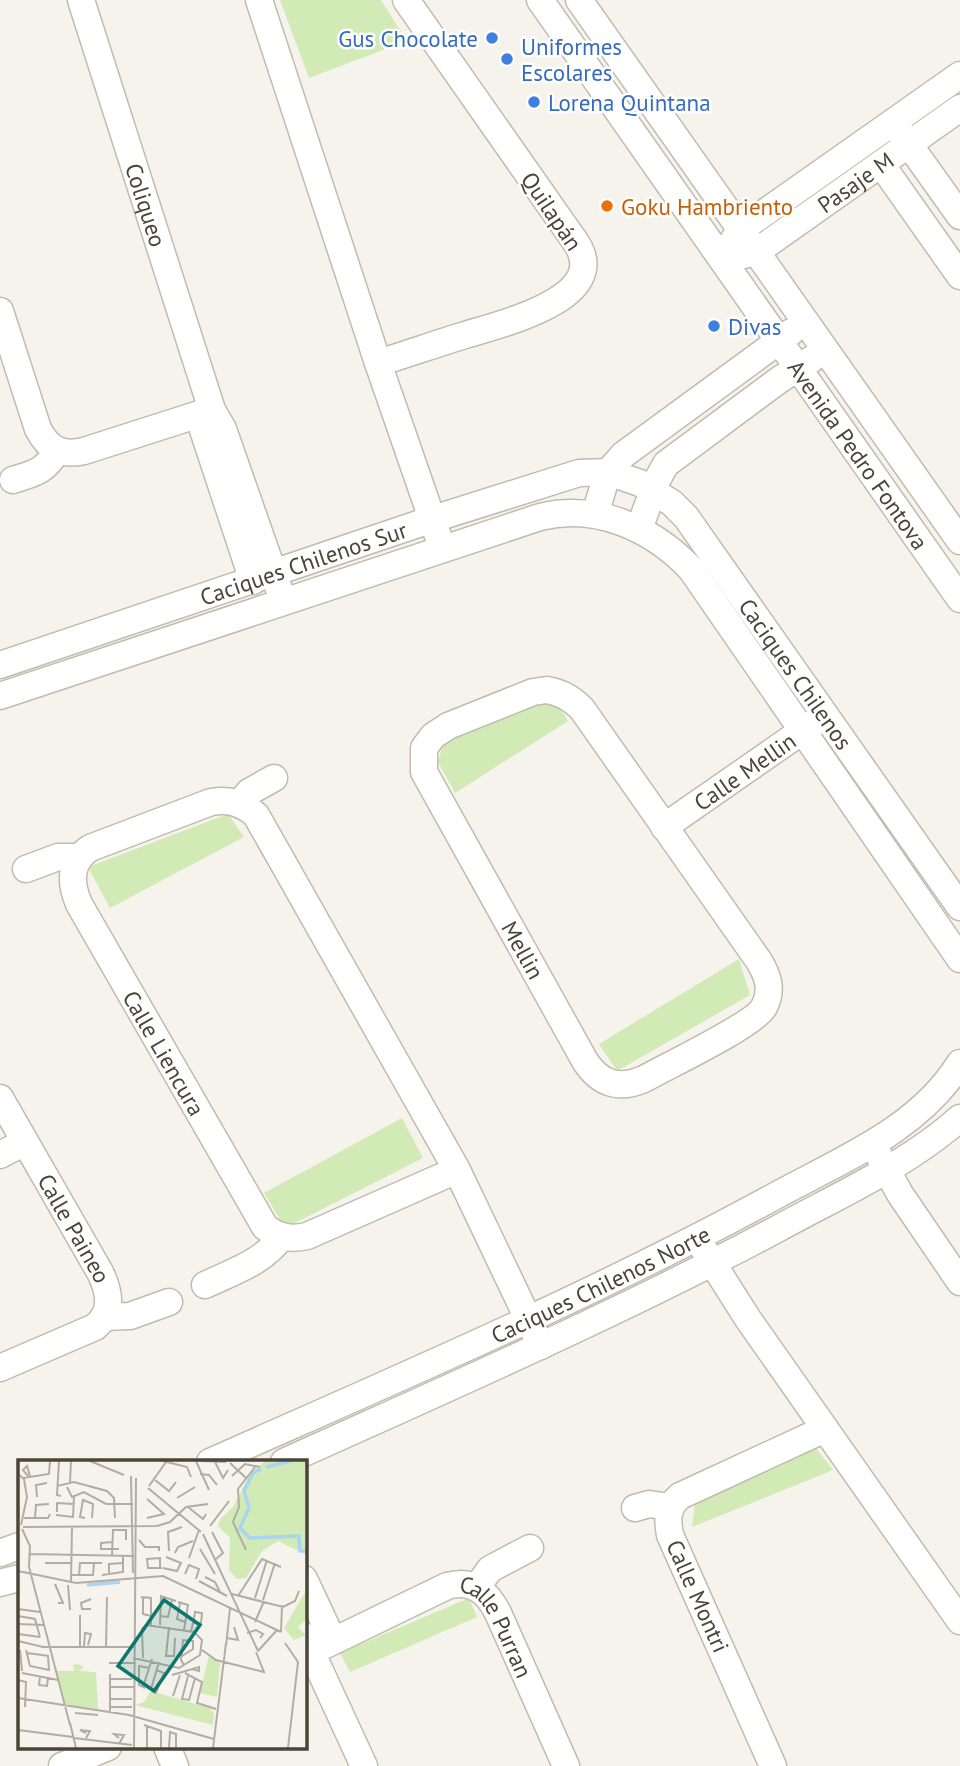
<svg xmlns="http://www.w3.org/2000/svg" width="960" height="1766" viewBox="0 0 960 1766" font-family="'PT Sans',sans-serif">
<style>
.green{fill:#d2eab5}
.lines{fill:none;stroke-linecap:round;stroke-linejoin:round}
.minor-casing{stroke:#c2bbae;stroke-width:29}
.minor{stroke:#fff;stroke-width:26}
.shop-dot{fill:#3f7fe0;stroke:#fff;stroke-width:2.5}
.food-dot{fill:#e8710a;stroke:#fff;stroke-width:2.5}
.labels{text-anchor:middle;dominant-baseline:central;stroke-width:5;stroke-linejoin:round;paint-order:stroke}
.shop-label{font-size:23px;fill:#366cbe;stroke:#fff;text-anchor:start}
.street-label{font-size:23px;fill:#4b4439;stroke:#fff}
.food-label{font-size:23px;fill:#c56008;stroke:#fff;text-anchor:start}
.inset-river{fill:none;stroke:#a9d4f2;stroke-width:3.5}
.inset-road{fill:none;stroke:#b2ada4;stroke-width:2}
.view{fill:#0f766e;fill-opacity:0.15;stroke:#0f766e;stroke-width:3.5}
.inset-edge{fill:none;stroke:#4b4439;stroke-width:3.5}
</style>
<rect width="100%" height="100%" fill="#f6f3ec"/>
<!-- green -->
<path class="green" d="M 280,0 L 381,0 L 407,41 L 309,78 Z
M 544,701 L 556,702 L 568,721 L 455,793 L 438,762 L 444,741 Z
M 228,814 L 244,837 L 110,908 L 88,867 Z
M 739,959 L 750,995 L 617,1071 L 599,1044 Z
M 402,1118 L 423,1158 L 285,1228 L 264,1193 Z
M 815,1447 L 833,1470 L 692,1527 L 695,1505 Z
M 469,1598 L 477,1617 L 350,1672 L 340,1653 Z"/>
<g class="lines">
<!-- minor casing -->
<g class="minor-casing">
<g id="minor">
<path id="s1" d="M 81,0 L 212,410 L 223,429 L 279,589"/>
<path d="M 259,0 L 378,363 L 438,536"/>
<path id="s2" d="M 540,0 L 960,599"/>
<path d="M 579,0 L 960,541"/>
<path d="M 898,129 L 960,216"/>
<path d="M 881,164 L 960,276"/>
<path d="M 731,244 L 740,230 L 960,75"/>
<path id="s3" d="M 740,256 L 756,252 L 960,108"/>
<path d="M 0,311 L 38,429 C 49,450 62,456 84,451 L 212,410"/>
<path d="M 378,363 C 407,354 436,344 465,335 C 500,324 611,299 577,244 L 406,0"/>
<path d="M 198,415 L 253,581"/>
<path d="M 13,480 C 35,473 44,472 57,451"/>
<path d="M 595,514 L 608,472 L 623,455 L 791,332"/>
<path d="M 639,529 L 657,480 L 666,464 L 779,380 L 812,359"/>
<path id="s4" d="M 0,665 L 433,519 L 579,473 L 608,472 L 640,483 L 672,503 L 686,517 L 960,907"/>
<path d="M 547,690 C 562,693 571,698 582,709 L 759,961 C 768,976 773,990 764,1007 C 754,1025 667,1066 644,1079 C 619,1090 600,1084 585,1061 L 424,772 L 424,748 L 433,736 L 448,726 L 533,692 Z"/>
<path d="M 0,696 L 540,517 C 596,503 652,528 691,569 L 960,959"/>
<path d="M 239,804 L 249,792 L 274,778"/>
<path id="s5" d="M 664,827 L 818,720"/>
<path d="M 26,869 L 58,857 L 79,857"/>
<path id="s6" d="M 0,1098 L 101,1274 C 110,1294 113,1312 95,1327 L 0,1368"/>
<path d="M 878,1154 L 900,1194 L 960,1282"/>
<path d="M 0,1155 L 25,1142"/>
<path d="M 457,1170 L 307,1236 C 290,1240 278,1237 265,1227 L 79,904 C 70,883 69,862 90,848 L 211,802 C 229,799 242,803 256,815 L 457,1170 L 541,1346"/>
<path d="M 703,1248 L 748,1319 L 960,1621"/>
<path d="M 205,1285 C 232,1272 264,1262 281,1237"/>
<path d="M 104,1317 L 130,1316 L 169,1302"/>
<path id="s7" d="M 210,1462 C 401,1377 594,1295 777,1195 C 843,1159 919,1129 960,1063"/>
<path d="M 284,1462 C 450,1387 618,1314 779,1228 C 841,1194 907,1165 960,1118"/>
<path d="M 635,1508 L 649,1504 L 670,1507"/>
<path d="M 0,1553 L 19,1546"/>
<path d="M 304,1579 L 333,1641"/>
<path d="M 0,1583 L 19,1578"/>
<path d="M 477,1587 L 490,1569 L 530,1548"/>
<path d="M 304,1636 L 364,1766"/>
<path id="s8" d="M 313,1651 L 447,1586 C 472,1579 487,1591 498,1613 L 566,1766"/>
<path d="M 167,1747 L 175,1766"/>
<path d="M 62,1766 L 108,1747"/>
<path d="M 773,1766 L 670,1535 C 667,1519 667,1507 680,1496 L 825,1429"/>
</g>
</g>
<!-- minor -->
<use href="#minor" class="minor"/>
</g>
<!-- markers -->
<g class="shop-dot">
<circle cx="492" cy="38" r="7"/>
<circle cx="507" cy="59" r="7"/>
<circle cx="534" cy="102" r="7"/>
<circle cx="714" cy="326" r="7"/>
</g>
<circle class="food-dot" cx="607" cy="206" r="7"/>
<g class="labels">
<!-- shop labels -->
<g class="shop-label">
<text x="478" y="38" text-anchor="end">Gus Chocolate</text>
<text x="521" y="46">Uniformes<tspan x="521" dy="26">Escolares</tspan></text>
<text x="548" y="102">Lorena Quintana</text>
<text x="728" y="326">Divas</text>
</g>
<!-- street labels -->
<g class="street-label">
<text stroke="none"><textPath href="#s3" startOffset="138">Pasaje M</textPath></text>
<text stroke="none"><textPath href="#s1" startOffset="215">Coliqueo</textPath></text>
<text transform="translate(552 211) rotate(56)">Quilapán</text>
<text stroke="none"><textPath href="#s2" startOffset="555">Avenida Pedro Fontova</textPath></text>
<text stroke="none"><textPath href="#s4" startOffset="320">Caciques Chilenos Sur</textPath></text>
<text stroke="none"><textPath href="#s4" startOffset="922">Caciques Chilenos</textPath></text>
<text stroke="none"><textPath href="#s5" startOffset="98">Calle Mellin</textPath></text>
<text transform="translate(523 950) rotate(61)">Mellin</text>
<text transform="translate(164 1053) rotate(60)">Calle Liencura</text>
<text stroke="none"><textPath href="#s6" startOffset="150">Calle Paineo</textPath></text>
<text stroke="none"><textPath href="#s7" startOffset="429">Caciques Chilenos Norte</textPath></text>
<text transform="translate(698 1596) rotate(66)">Calle Montri</text>
<text stroke="none"><textPath href="#s8" startOffset="222">Calle Purran</textPath></text>
</g>
<!-- food labels -->
<g class="food-label">
<text x="621" y="206">Goku Hambriento</text>
</g>
</g>
<!-- overview -->
<g transform="translate(18 1460)">
<rect width="289" height="289" fill="#f6f3ec"/>
<path d="M 248,1 L 289,1 L 289,95 L 260,81 L 244,91 L 228,118 L 219,119 L 211,110 L 212,78 L 200,66 L 202,59 L 215,47 L 233,12 ZM 289,129 L 289,159 L 280,167 L 288,175 L 276,180 L 266,168 ZM 191,195 L 202,203 L 199,237 L 182,233 ZM 60,204 L 66,207 L 61,211 L 78,212 L 80,249 L 48,245 L 39,211 L 56,211 L 55,205 ZM 133,231 L 191,248 L 196,253 L 195,265 L 117,245 L 126,242 Z" fill="#d2eab5"/>
<path class="inset-river" d="M 248,7 L 273,1M 243,9 L 235,13 L 226,31 L 231,48 L 222,68 L 232,78 L 281,76 L 282,91 L 289,91M 69,125 L 102,122"/>
<path class="inset-road" d="M 41,1 L 39,35 L 43,36M 72,1 L 106,15M 145,1 L 169,7 L 173,17M 178,1 L 191,30M 183,1 L 208,2M 197,2 L 205,18 L 210,10M 212,3 L 228,18M 0,14 L 6,19 L 9,37 L 3,65M 182,14 L 191,15 L 199,25M 10,16 L 5,10 L 9,6 L 12,16M 113,16 L 115,113M 214,16 L 227,4 L 242,7M 5,18 L 31,14 L 32,1M 137,20 L 151,31 L 158,22M 52,23 L 53,1M 39,26 L 56,22 L 89,31 L 96,38 L 97,58M 131,26 L 148,2M 49,27 L 54,37 L 66,32 L 88,44 L 115,44M 130,28 L 183,72M 19,37 L 18,25 L 29,23M 159,38 L 177,27M 170,47 L 185,59 L 188,54M 39,52 L 39,43 L 56,44M 38,55 L 55,57 L 56,37M 6,58 L 30,58 L 32,54M 17,58 L 18,45 L 31,44M 67,58 L 62,57 L 65,40 L 75,44 L 74,58M 129,58 L 146,54 L 129,39M 192,66 L 211,41M 5,67 L 139,66 L 152,62 L 168,47 L 190,44M 4,69 L 12,86 L 11,107 L 52,265M 194,72 L 205,93 L 198,99M 185,74 L 240,191M 121,80 L 127,87 L 141,87 L 141,91M 94,82 L 83,83 L 83,89 L 101,89M 182,89 L 197,114M 228,90 L 215,62 L 221,47 L 220,29 L 237,7M 151,91 L 150,72 L 164,67M 157,93 L 160,87 L 175,81M 12,94 L 116,96M 94,96 L 95,70 L 108,70 L 108,80M 171,98 L 181,70M 27,103 L 53,103M 142,108 L 142,98 L 129,99 L 130,108 L 144,108M 145,108 L 159,111 L 163,103 L 148,97M 0,111 L 58,123 L 145,116 L 263,172M 91,114 L 91,104 L 105,103M 167,114 L 171,105 L 181,109 L 178,119M 54,115 L 75,115 L 76,103M 84,115 L 105,112 L 105,96M 61,116 L 62,103 L 84,103M 187,117 L 197,122 L 202,132M 181,121 L 209,136M 53,123 L 54,66M 37,124 L 45,143 L 40,143M 50,125 L 52,150M 214,134 L 265,147 L 277,141 L 281,131M 220,136 L 244,99 L 263,107M 123,137 L 133,138 L 133,165M 125,138 L 125,154 L 133,156M 237,138 L 249,100M 73,139 L 63,143 L 64,149 L 73,149M 245,140 L 257,103M 160,142 L 170,145 L 166,170M 162,143 L 159,159 L 167,162M 0,149 L 22,152M 0,156 L 17,159 L 22,177M 142,156 L 150,157 L 154,140M 237,162 L 246,141M 0,164 L 26,165M 142,165 L 143,136 L 158,141M 151,167 L 148,196 L 156,196 L 157,178M 173,171 L 175,163 L 177,153 L 177,152 L 184,153 L 183,163 L 175,163M 263,172 L 264,145M 229,173 L 238,170 L 245,174 L 242,178M 0,174 L 22,177M 209,178 L 220,180 L 216,167M 0,181 L 25,187 L 116,187M 267,183 L 280,202 L 270,288M 62,186 L 62,155M 66,186 L 67,173 L 73,174 L 70,185M 208,186 L 212,148M 88,187 L 89,137M 2,190 L 4,211M 8,190 L 12,206 L 31,210 L 30,197M 184,190 L 198,200 L 246,212 L 238,192M 240,191 L 259,170M 9,193 L 31,196M 164,196 L 175,189 L 175,181 L 165,180 L 165,181 L 163,200 L 166,205M 115,198 L 161,208 L 182,195 L 184,180 L 176,172 L 128,165 L 124,169 L 125,198M 91,203 L 116,203M 138,210 L 146,213 L 138,233 L 133,229 L 141,202M 4,213 L 40,220M 167,213 L 184,222 L 179,243 L 198,249M 92,214 L 92,252M 154,215 L 181,207 L 181,211 L 174,209M 22,216 L 21,225 L 29,226 L 30,218M 170,216 L 164,239 L 171,240 L 177,218M 92,219 L 114,219M 0,220 L 8,222 L 7,247M 92,227 L 116,227M 125,227 L 134,199M 127,228 L 121,225 L 121,206 L 131,208M 155,236 L 162,215M 0,238 L 111,255 L 196,279M 92,239 L 114,239M 92,247 L 114,247M 57,253 L 80,255M 52,263 L 58,288M 126,265 L 143,271 L 143,288M 0,270 L 55,277M 56,278 L 114,285M 68,278 L 72,271 L 62,270 L 68,273M 101,284 L 106,275 L 96,274 L 101,278M 116,288 L 118,18M 129,288 L 129,266M 151,288 L 152,272 L 158,274 L 158,288M 195,288 L 208,183"/>
<path class="view" d="M 146,140 L 182,165 L 136,231 L 100,206 Z"/>
<rect width="289" height="289" class="inset-edge"/>
</g>
</svg>
